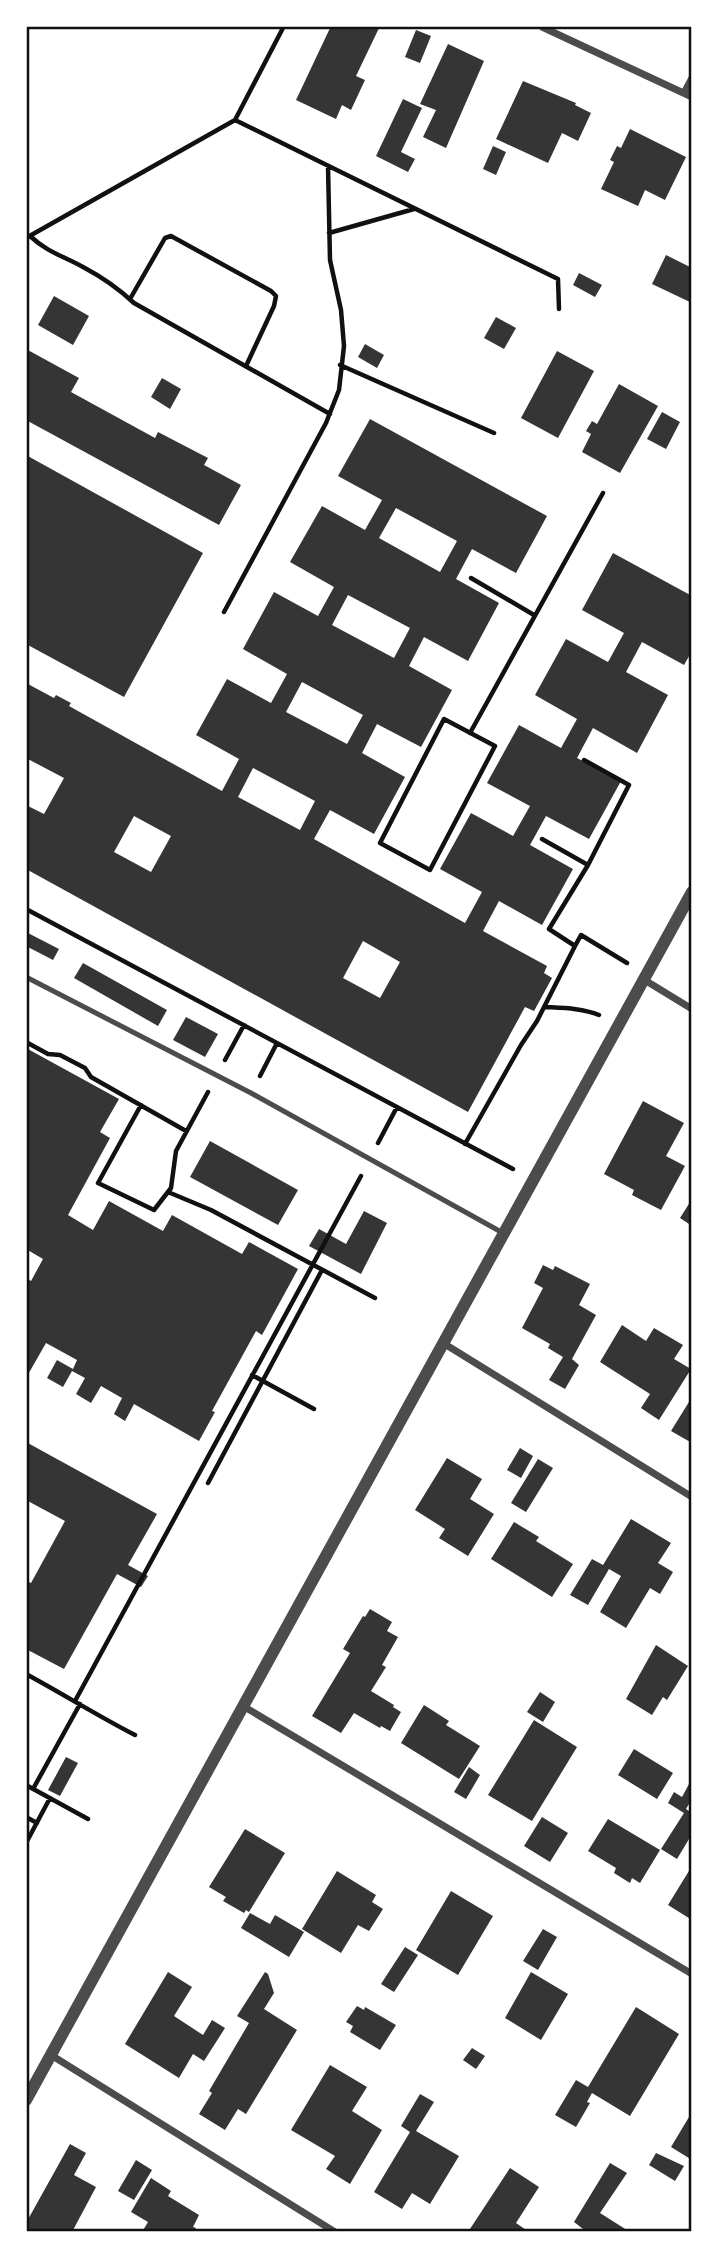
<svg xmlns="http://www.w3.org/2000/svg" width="718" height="2258" viewBox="0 0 718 2258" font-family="'Roboto Condensed',sans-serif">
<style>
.building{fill:#353535;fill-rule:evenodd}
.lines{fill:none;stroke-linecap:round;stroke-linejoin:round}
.path{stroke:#111;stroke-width:4.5}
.service{stroke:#4c4c4c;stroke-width:5}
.minor{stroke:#4c4c4c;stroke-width:7}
.tertiary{stroke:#4c4c4c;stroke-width:12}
.neatline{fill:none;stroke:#111;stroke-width:2.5}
</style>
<rect width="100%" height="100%" fill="#fff"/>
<!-- building -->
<path class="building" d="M 331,26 L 380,26 L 356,76 L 365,80 L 351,110 L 342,105 L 336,119 L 296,100 Z
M 416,30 L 431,36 L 420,63 L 405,57 Z
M 448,44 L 484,61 L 446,148 L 423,137 L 436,110 L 420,104 Z
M 523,81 L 576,103 L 575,105 L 591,113 L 578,141 L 562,133 L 548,163 L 496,139 Z
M 403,99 L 422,108 L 401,152 L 415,159 L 408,172 L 376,156 Z
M 630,129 L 686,157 L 665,200 L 645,190 L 638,206 L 601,189 L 614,162 L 610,160 L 617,146 L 621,148 Z
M 493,146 L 506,152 L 496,175 L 483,169 Z
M 666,255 L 692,268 L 692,303 L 652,284 Z
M 579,273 L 602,285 L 595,297 L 573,285 Z
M 54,296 L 89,316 L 73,345 L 38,325 Z
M 496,317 L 516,328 L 504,349 L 484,338 Z
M 365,344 L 384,355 L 377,368 L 358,357 Z
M 26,349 L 79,378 L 71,392 L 155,438 L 158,432 L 208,458 L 204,465 L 241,485 L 219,525 L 26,420 Z
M 557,351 L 594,371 L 558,438 L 521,418 Z
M 162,378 L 181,389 L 170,409 L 151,397 Z
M 619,384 L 658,406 L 620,473 L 582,452 L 591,434 L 586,431 L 592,421 L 597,424 Z
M 662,412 L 680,422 L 666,449 L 647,439 Z
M 370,419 L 547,516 L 516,573 L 472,549 L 456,579 L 499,603 L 468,661 L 424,637 L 409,666 L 452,690 L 421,747 L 377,724 L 362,753 L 405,777 L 374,834 L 330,810 L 314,839 L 465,923 L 482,892 L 440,869 L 471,813 L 513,836 L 530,806 L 487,783 L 519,725 L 561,748 L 577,719 L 535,695 L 566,639 L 608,662 L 624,633 L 582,610 L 613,553 L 692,596 L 692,651 L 684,665 L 642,642 L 626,672 L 668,695 L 637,753 L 593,728 L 577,758 L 621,781 L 589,839 L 546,816 L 530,845 L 573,869 L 542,925 L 499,901 L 483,931 L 547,966 L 544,973 L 552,978 L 534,1011 L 525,1007 L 468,1112 L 26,869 L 26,805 L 44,814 L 64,778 L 26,758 L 26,683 L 54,698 L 56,695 L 71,703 L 69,706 L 222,791 L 239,759 L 196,735 L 227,679 L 271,703 L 287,674 L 243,649 L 274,592 L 318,616 L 334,587 L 290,562 L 322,506 L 365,530 L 382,500 L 338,476 ZM 396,508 L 457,541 L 440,572 L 379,538 ZM 348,595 L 410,628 L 394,658 L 332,625 ZM 302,682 L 363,715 L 347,744 L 286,712 ZM 253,768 L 315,801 L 300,830 L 238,797 ZM 134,816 L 171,836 L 151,872 L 114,852 ZM 363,941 L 400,962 L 380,998 L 343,978 Z
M 26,455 L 203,553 L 124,697 L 26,644 Z
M 26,932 L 59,949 L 53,960 L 26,946 Z
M 83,963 L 167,1010 L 158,1026 L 74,978 Z
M 186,1017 L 218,1034 L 205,1057 L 173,1040 Z
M 26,1048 L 119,1099 L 100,1132 L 110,1138 L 68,1215 L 93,1230 L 109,1201 L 163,1231 L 172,1215 L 242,1254 L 249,1242 L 298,1269 L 262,1335 L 256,1331 L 212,1411 L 215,1412 L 199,1441 L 134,1404 L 125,1421 L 114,1414 L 122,1398 L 101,1386 L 91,1403 L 76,1394 L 85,1378 L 72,1371 L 63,1387 L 47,1378 L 57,1360 L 73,1369 L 77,1360 L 46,1343 L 26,1378 L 26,1278 L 31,1281 L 43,1259 L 26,1249 Z
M 643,1101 L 684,1123 L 666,1156 L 685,1166 L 661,1210 L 632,1195 L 634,1190 L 604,1174 Z
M 210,1141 L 298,1190 L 278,1225 L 190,1177 Z
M 692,1199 L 692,1226 L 680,1218 Z
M 364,1211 L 387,1223 L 361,1274 L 309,1246 L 319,1229 L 346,1244 Z
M 543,1265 L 553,1270 L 555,1266 L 590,1284 L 579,1305 L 596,1315 L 572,1359 L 579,1365 L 565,1389 L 549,1380 L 563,1357 L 548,1348 L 550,1344 L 522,1328 L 543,1288 L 534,1283 Z
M 622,1325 L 646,1341 L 654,1328 L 683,1345 L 674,1359 L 691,1369 L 659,1420 L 641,1408 L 650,1394 L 600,1362 Z
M 692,1397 L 692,1443 L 671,1431 Z
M 26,1442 L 157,1514 L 128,1565 L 148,1576 L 141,1587 L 117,1574 L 64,1669 L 26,1649 L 28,1643 L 26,1642 L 26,1581 L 31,1583 L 65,1521 L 26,1500 Z
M 520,1448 L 533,1456 L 521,1478 L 507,1470 Z
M 447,1458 L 482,1479 L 470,1499 L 494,1514 L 468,1556 L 439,1538 L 445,1529 L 415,1510 Z
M 538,1459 L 553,1468 L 526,1512 L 511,1503 Z
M 631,1519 L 671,1543 L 658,1563 L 673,1572 L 660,1594 L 650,1588 L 626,1628 L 600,1612 L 621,1576 L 609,1569 L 588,1605 L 570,1595 L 592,1559 L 603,1565 Z
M 514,1522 L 539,1537 L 536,1541 L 573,1564 L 552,1597 L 491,1559 Z
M 370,1609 L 392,1622 L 387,1631 L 398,1637 L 382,1665 L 386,1667 L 371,1691 L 394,1705 L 393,1707 L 401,1712 L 390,1731 L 381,1726 L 380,1728 L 354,1713 L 341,1733 L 312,1716 L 350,1653 L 343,1649 L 363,1616 L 365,1617 Z
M 656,1645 L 688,1666 L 667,1700 L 663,1697 L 652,1715 L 626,1699 Z
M 540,1692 L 555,1702 L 543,1722 L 527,1712 Z
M 424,1705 L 449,1721 L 446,1725 L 480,1746 L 459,1779 L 401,1743 Z
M 534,1720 L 577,1747 L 532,1821 L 488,1795 Z
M 634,1749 L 673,1773 L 657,1799 L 618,1775 Z
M 66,1757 L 78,1763 L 60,1796 L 48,1790 Z
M 469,1767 L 480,1775 L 466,1799 L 454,1792 Z
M 689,1784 L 692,1786 L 692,1799 L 686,1809 L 692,1813 L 692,1841 L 689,1839 L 677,1859 L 661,1849 L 684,1813 L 668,1803 L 674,1792 L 682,1797 Z
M 542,1817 L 568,1833 L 550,1862 L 524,1846 Z
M 608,1819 L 660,1850 L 640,1883 L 632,1878 L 630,1883 L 614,1873 L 616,1868 L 588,1851 Z
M 245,1829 L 285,1853 L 249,1912 L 246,1910 L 244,1913 L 223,1901 L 226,1897 L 209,1887 Z
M 692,1866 L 692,1920 L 668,1905 Z
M 337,1871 L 376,1895 L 372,1902 L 383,1909 L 369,1931 L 358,1925 L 341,1953 L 302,1929 Z
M 451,1891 L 493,1916 L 458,1975 L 416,1950 Z
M 250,1913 L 270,1924 L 275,1915 L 304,1932 L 289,1957 L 241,1928 Z
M 543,1929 L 557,1937 L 538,1970 L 523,1961 Z
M 405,1947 L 418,1955 L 394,1992 L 381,1984 Z
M 168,1972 L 192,1987 L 174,2016 L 203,2035 L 212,2020 L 225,2028 L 204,2061 L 193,2054 L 179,2078 L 125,2044 Z
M 265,1972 L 268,1974 L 274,1993 L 264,2009 L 297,2030 L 246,2114 L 238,2109 L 225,2130 L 199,2114 L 212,2093 L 209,2091 L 249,2023 L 237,2016 Z
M 531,1972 L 568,1994 L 541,2040 L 505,2018 Z
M 357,2006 L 364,2010 L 365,2007 L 396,2025 L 380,2050 L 350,2032 L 353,2026 L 346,2022 Z
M 636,2007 L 679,2034 L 630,2116 L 592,2093 L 587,2102 L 590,2103 L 576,2127 L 555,2115 L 576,2080 L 588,2087 Z
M 472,2048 L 485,2056 L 476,2069 L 463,2060 Z
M 330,2065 L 367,2087 L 352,2111 L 382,2130 L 350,2184 L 326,2169 L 335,2156 L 291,2130 Z
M 420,2094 L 434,2102 L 416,2131 L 459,2156 L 430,2204 L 412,2193 L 402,2209 L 374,2192 L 410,2132 L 401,2126 Z
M 692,2112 L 692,2160 L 671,2147 Z
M 70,2144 L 86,2153 L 74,2175 L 96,2187 L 72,2232 L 26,2232 L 26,2223 Z
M 656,2153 L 684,2166 L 675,2181 L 649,2165 Z
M 136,2160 L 152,2170 L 134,2200 L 118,2191 Z
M 610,2163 L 627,2173 L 600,2213 L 630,2232 L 587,2232 L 574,2222 Z
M 510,2168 L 539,2187 L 516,2223 L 529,2232 L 468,2232 Z
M 151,2178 L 171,2191 L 168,2196 L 199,2215 L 193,2227 L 196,2228 L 194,2232 L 142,2232 L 148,2222 L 131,2212 Z"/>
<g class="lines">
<!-- path -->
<path class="path" d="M 284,26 L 235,120 L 558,279 L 559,309
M 329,233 L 414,209
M 30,236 C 47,252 63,256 83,267 C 102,277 118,288 134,303 L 330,414
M 26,238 L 235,120
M 130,299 L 165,238 L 171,236 L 271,291 L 276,296 L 274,306 L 246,366
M 340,365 L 494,433
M 471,578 L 534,615
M 224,612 L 326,423 L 339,390 L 344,346 L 341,310 L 330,260 L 328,166
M 444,719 L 495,746 L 430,870 L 380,843 Z
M 470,733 L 603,493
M 584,760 L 629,785 L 588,865
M 26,909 L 513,1169
M 575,946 L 581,935 L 627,963
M 544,1007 C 562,1008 582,1008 599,1015
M 26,1042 L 48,1054 L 60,1055 L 85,1068 L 91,1077 L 186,1131
M 225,1060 L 244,1025
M 260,1076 L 277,1043
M 141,1105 L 98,1183 L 154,1210 L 171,1188 L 176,1151 L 208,1092
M 378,1143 L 397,1107
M 465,1144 L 521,1045 L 537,1021 L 575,946 L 549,929 L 588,865 L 542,839
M 168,1192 L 211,1210 L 375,1298
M 252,1375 L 314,1409
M 208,1483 L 322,1270
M 26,1674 C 63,1694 98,1716 135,1735
M 75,1701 L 361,1176
M 26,1785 L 88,1819
M 33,1789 L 80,1704
M 26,1817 L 37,1823
M 26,1843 L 50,1798"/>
<!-- service -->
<path class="service" d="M 26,977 L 251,1093 L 503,1233"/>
<!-- minor -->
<path class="minor" d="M 542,27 L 692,97
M 684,93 L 692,78
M 643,979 L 692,1009
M 443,1343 L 692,1497
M 243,1706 L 692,1974
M 51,2055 L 335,2232"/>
<!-- tertiary -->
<path class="tertiary" d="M 26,2100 L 692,892"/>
</g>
<!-- border -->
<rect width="718" height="2258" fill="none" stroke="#ffffff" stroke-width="56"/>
<rect x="28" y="28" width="662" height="2202" class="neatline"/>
</svg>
